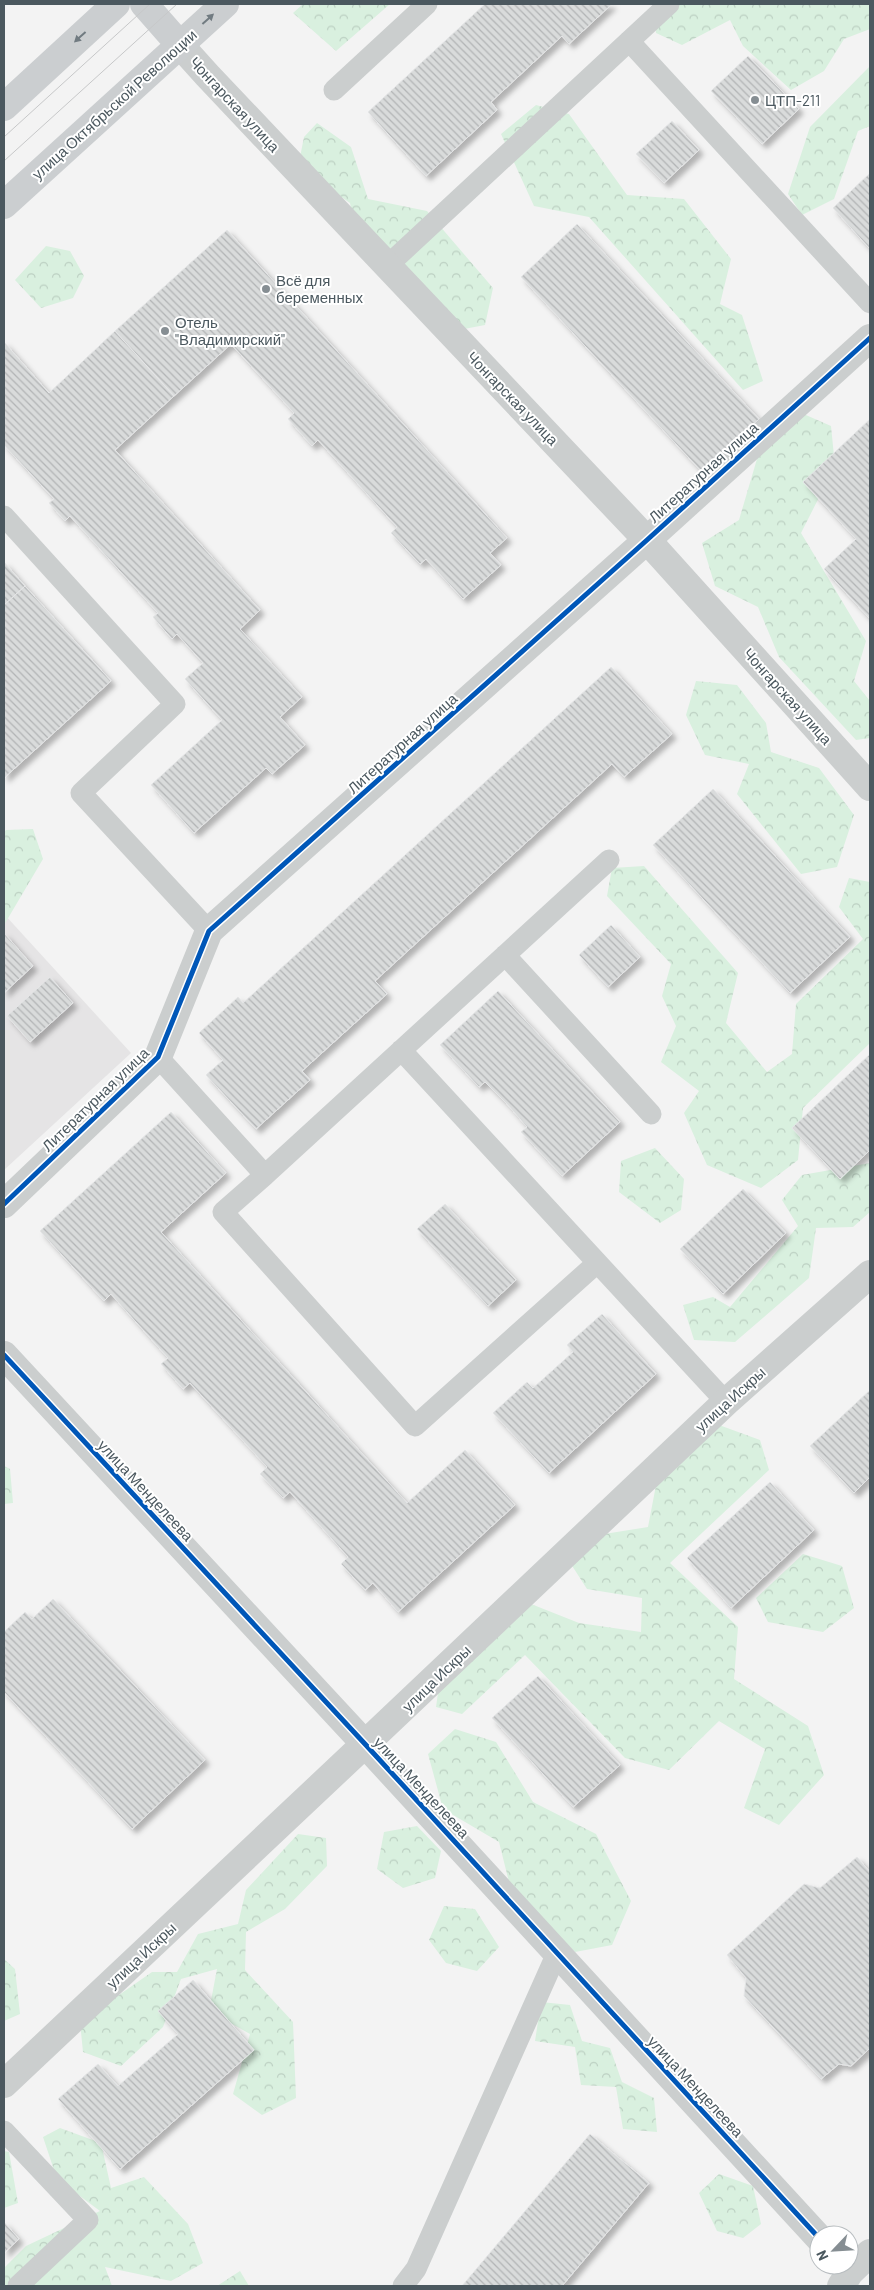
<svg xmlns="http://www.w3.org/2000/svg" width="874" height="2290" viewBox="0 0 874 2290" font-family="Barlow,sans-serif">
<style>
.education{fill:#e5e4e5}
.forest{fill:url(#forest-crowns)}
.building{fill:url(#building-back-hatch);stroke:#e4e5e6;filter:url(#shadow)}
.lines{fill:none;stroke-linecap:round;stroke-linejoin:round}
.lane{stroke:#cbcece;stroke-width:21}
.street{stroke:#cbcece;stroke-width:28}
.secondary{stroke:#cbced0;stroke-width:28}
.tram{stroke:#c7c8c9;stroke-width:1}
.cycleway-casing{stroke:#fff;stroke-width:8}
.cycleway{stroke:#0057b8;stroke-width:5}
.oneway{fill:#717b81}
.poi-dot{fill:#868e93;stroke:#fff;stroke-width:2}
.labels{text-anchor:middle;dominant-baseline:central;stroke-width:4;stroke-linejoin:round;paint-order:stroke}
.poi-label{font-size:15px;fill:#4b585f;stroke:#fff;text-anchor:start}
.street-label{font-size:15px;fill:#4b585f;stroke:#fff}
</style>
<defs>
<pattern id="forest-crowns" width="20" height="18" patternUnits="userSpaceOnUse" patternTransform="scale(1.25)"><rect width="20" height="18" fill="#d9f0df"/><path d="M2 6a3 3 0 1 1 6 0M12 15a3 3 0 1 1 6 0" fill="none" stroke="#bcd0c2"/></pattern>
<pattern id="building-back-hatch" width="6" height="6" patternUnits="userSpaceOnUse" patternTransform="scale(1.25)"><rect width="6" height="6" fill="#d9dbdb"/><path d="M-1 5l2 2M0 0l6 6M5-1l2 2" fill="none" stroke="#b2b4b5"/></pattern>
<filter id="shadow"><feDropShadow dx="4.5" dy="4.5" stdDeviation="2.5" flood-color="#0004"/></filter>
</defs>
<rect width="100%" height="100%" fill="#f3f3f3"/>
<!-- education -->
<path class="education" d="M 4,914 L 131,1053 L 4,1170 Z"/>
<!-- forest -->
<path class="forest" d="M 303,4 L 390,4 L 336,51 L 293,13 Z
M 653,4 L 870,4 L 870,29 L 844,39 L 824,71 L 791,90 L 743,46 L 730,20 L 682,45 L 656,33 Z
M 870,66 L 870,126 L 858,131 L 834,199 L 802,215 L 788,194 L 810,127 Z
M 536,105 L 569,114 L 627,195 L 684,199 L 731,259 L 720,304 L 742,315 L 763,381 L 743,390 L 589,217 L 534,206 L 501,134 Z
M 317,123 L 351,147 L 368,199 L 427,211 L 493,288 L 485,325 L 443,333 L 358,243 L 350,203 L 298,167 L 304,137 Z
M 46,246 L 70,251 L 84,276 L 73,298 L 41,308 L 15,280 Z
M 799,412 L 831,426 L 835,466 L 801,533 L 866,641 L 854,681 L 870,701 L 870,738 L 856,740 L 779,657 L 758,607 L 715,586 L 702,543 L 739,520 L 762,442 Z
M 696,681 L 737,685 L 766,723 L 771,752 L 819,768 L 854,815 L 837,867 L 801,874 L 737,794 L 749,764 L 705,755 L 686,715 Z
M 33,829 L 43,859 L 4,925 L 4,832 L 6,830 Z
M 644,866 L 738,973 L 726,1023 L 767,1072 L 792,1054 L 796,1004 L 863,939 L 839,907 L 849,878 L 870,882 L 869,1044 L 803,1108 L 798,1160 L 761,1188 L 707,1165 L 684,1113 L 699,1091 L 661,1062 L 676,1026 L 662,996 L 671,964 L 607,896 L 612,868 Z
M 655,1148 L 684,1179 L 681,1210 L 660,1223 L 619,1192 L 621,1161 Z
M 870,1163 L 870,1212 L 853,1227 L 816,1228 L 809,1278 L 735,1342 L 694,1340 L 683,1305 L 713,1297 L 730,1307 L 798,1226 L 782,1200 L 802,1175 Z
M 719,1425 L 760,1440 L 769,1470 L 670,1563 L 738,1627 L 734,1679 L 808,1726 L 824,1775 L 779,1825 L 744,1808 L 765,1749 L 719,1721 L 669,1770 L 625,1758 L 525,1655 L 462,1714 L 436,1707 L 440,1679 L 526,1602 L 579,1623 L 641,1632 L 642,1598 L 587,1589 L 569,1561 L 598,1535 L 648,1527 L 657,1480 Z
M 4,1466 L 10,1469 L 13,1503 L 4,1504 Z
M 803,1554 L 842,1566 L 854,1608 L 823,1632 L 768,1622 L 756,1598 Z
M 455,1729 L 496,1742 L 533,1802 L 596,1834 L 631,1901 L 612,1945 L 575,1952 L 510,1886 L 499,1842 L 443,1809 L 428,1754 Z
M 417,1826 L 441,1851 L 435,1878 L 403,1888 L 377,1869 L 384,1832 Z
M 298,1834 L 326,1838 L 327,1866 L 285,1909 L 246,1932 L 245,1970 L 293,2022 L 296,2098 L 262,2115 L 233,2094 L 250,2034 L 209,2011 L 217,1969 L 181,1979 L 163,2027 L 121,2066 L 83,2052 L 80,2022 L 152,1972 L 177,1972 L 198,1934 L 238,1924 L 246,1890 Z
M 444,1906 L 475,1909 L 499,1947 L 477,1971 L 446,1963 L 429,1940 Z
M 4,1959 L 15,1969 L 20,2014 L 4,2021 Z
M 541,2002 L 570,2005 L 582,2041 L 610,2048 L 622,2082 L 654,2098 L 657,2132 L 623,2129 L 616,2087 L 581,2085 L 575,2047 L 535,2041 Z
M 60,2128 L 101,2143 L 111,2188 L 144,2177 L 188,2224 L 203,2263 L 171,2281 L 105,2267 L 112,2286 L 4,2286 L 4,2268 L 26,2246 L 100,2211 L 57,2179 L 43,2137 Z
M 4,2151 L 9,2152 L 18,2203 L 4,2208 Z
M 719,2174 L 753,2186 L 761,2224 L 743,2238 L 717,2231 L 699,2193 Z
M 240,2271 L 249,2286 L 217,2286 Z"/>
<!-- building -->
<path class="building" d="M 485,4 L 612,4 L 569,44 L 562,36 L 491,102 L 497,110 L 426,176 L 368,112 Z
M 748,56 L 799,109 L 762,144 L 711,91 Z
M 672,121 L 699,150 L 664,183 L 636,154 Z
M 870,173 L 870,249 L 833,208 Z
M 577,224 L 759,419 L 702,472 L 521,277 Z
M 227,230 L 507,538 L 490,553 L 501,565 L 463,599 L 426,559 L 420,564 L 391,533 L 397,527 L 318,440 L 312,446 L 288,419 L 294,413 L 231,344 L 174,396 L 115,331 Z
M 115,331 L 174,396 L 115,450 L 260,610 L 240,629 L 302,697 L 280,717 L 305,745 L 272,774 L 266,768 L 194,833 L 151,785 L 222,720 L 185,679 L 203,663 L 177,634 L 172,639 L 153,617 L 158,613 L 70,516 L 65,521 L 49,503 L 54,499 L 4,445 L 4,342 L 49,393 Z
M 870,419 L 870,619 L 824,569 L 856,539 L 803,482 Z
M 4,562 L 25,586 L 4,605 Z
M 25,586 L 111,681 L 4,778 L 4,605 Z
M 611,667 L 672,734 L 624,777 L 612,764 L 375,981 L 387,994 L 302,1071 L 310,1080 L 256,1129 L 206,1075 L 223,1060 L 199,1033 L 238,997 L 243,1003 Z
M 713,789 L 850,937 L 790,993 L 653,845 Z
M 611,925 L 640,957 L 608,987 L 579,955 Z
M 4,933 L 33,966 L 4,993 Z
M 50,977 L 73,1003 L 30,1042 L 7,1016 Z
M 498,991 L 620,1122 L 562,1176 L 521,1132 L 527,1127 L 507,1104 L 485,1082 L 479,1087 L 440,1045 Z
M 870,1054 L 870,1150 L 840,1179 L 792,1128 Z
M 171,1112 L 226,1173 L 161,1232 L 407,1503 L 465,1450 L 515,1505 L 398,1612 L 373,1583 L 365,1590 L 341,1564 L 348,1557 L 290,1492 L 283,1498 L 260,1474 L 267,1467 L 190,1383 L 183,1389 L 161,1364 L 168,1358 L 111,1294 L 104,1301 L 40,1231 Z
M 743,1189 L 786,1233 L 723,1294 L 680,1249 Z
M 445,1204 L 516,1280 L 488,1306 L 417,1229 Z
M 602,1314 L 656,1374 L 549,1473 L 493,1413 L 527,1382 L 533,1388 L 573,1352 L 567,1345 Z
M 870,1390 L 870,1477 L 854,1493 L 810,1446 Z
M 770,1482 L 814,1530 L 731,1608 L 687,1558 Z
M 53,1599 L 205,1760 L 132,1829 L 4,1692 L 4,1632 L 25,1612 L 32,1619 Z
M 538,1676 L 620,1765 L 573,1807 L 492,1718 Z
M 857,1857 L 870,1872 L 870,2048 L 851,2066 L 839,2064 L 821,2079 L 744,1996 L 746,1978 L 727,1955 L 804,1884 L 820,1888 Z
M 193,1980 L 254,2050 L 120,2169 L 58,2099 L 98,2064 L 118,2086 L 178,2034 L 158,2011 Z
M 590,2134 L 649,2183 L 562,2286 L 462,2286 Z
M 4,2222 L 19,2239 L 4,2253 Z"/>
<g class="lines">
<!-- lane -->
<path class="lane" d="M 629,41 L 870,303
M 334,90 L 427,4
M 387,266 L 669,4
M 4,516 L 175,704 L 81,793 L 209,931
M 505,955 L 651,1114
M 401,1050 L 726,1402
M 158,1057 L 265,1175 L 609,860
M 265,1175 L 223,1212 L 415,1426 L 597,1263
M 4,2131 L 88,2220 L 18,2286
M 403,2286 L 416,2269 L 557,1953"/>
<!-- street -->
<path class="street" d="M 180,45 L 207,75 L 647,540 L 870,787
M 4,1204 L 158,1057 L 209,931 L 647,540 L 870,338
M 4,1355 L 365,1744 L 819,2238
M 4,2084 L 365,1744 L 726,1402 L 870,1274
M 841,2286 L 850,2272 L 870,2253"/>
<!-- secondary -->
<path class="secondary" d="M 144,4 L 180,45
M 4,107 L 116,4
M 4,205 L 225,4"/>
<!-- tram -->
<path class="tram" d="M 4,137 L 150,4
M 4,161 L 177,4"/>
<!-- cycleway casing -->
<g class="cycleway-casing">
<path id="cycleway" d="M 4,1204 L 158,1057 L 209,931 L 647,540 L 870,338
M 4,1355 L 365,1744 L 819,2238"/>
</g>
<!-- cycleway -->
<use href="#cycleway" class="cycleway"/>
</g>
<!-- one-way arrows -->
<defs><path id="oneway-solid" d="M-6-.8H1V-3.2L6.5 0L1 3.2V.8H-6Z" transform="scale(1.25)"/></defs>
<g class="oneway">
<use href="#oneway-solid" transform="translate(208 19) rotate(-42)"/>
<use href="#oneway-solid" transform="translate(80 37) rotate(138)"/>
</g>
<!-- markers -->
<g class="poi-dot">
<circle cx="755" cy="100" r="5"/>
<circle cx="266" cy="289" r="5"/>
<circle cx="165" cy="331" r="5"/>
</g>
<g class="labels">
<!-- poi labels -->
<g class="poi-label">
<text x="765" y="100">ЦТП-211</text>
<text x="276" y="280">Всё для<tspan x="276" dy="17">беременных</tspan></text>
<text x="175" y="322">Отель<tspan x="175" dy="17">"Владимирский"</tspan></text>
</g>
<!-- street labels -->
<g class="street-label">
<text transform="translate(114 104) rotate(-42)">улица Октябрьской Революции</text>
<text transform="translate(235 104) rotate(47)">Чонгарская улица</text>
<text transform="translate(513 398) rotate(46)">Чонгарская улица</text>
<text transform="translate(703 472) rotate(-42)">Литературная улица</text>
<text transform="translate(788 696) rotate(48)">Чонгарская улица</text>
<text transform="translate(402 743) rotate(-42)">Литературная улица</text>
<text transform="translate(95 1099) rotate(-44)">Литературная улица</text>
<text transform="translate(730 1399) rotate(-42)">улица Искры</text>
<text transform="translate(146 1490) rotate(47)">улица Менделеева</text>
<text transform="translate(436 1678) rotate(-44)">улица Искры</text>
<text transform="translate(422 1787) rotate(47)">улица Менделеева</text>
<text transform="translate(141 1955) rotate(-43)">улица Искры</text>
<text transform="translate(696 2086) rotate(47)">улица Менделеева</text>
</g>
</g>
<!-- border -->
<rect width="874" height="2290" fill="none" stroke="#4b585f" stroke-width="10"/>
<!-- north arrow -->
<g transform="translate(834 2250) rotate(245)"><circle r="24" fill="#ffffff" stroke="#b7bcbf"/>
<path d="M0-4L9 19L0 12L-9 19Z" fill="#868e93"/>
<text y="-8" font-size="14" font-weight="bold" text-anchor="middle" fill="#4b585f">N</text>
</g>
</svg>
